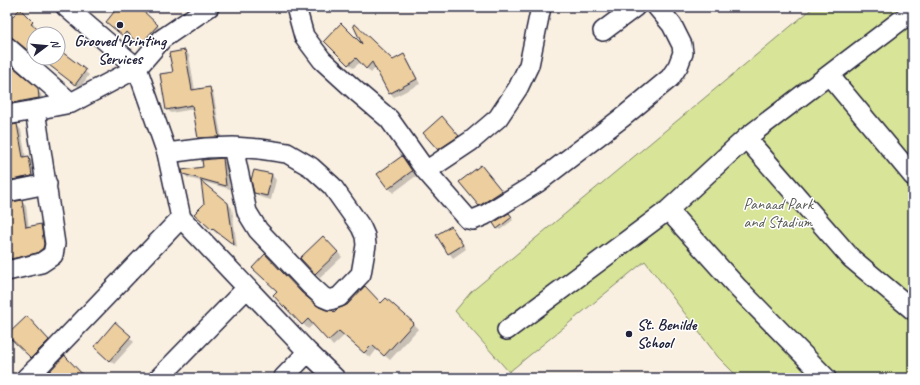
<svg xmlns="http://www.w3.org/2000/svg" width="920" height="385" viewBox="0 0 920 385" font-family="Caveat,sans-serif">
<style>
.green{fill:#d8e598;stroke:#7d846a}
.shadow{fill:#0003}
.building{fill:#edce9f;stroke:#22223b}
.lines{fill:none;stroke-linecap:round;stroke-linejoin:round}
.minor-casing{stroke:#22223b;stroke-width:22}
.minor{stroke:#fff;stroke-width:19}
.poi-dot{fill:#22223b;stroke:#fff;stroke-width:1.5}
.labels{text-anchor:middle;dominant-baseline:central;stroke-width:3;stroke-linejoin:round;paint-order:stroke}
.poi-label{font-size:16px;font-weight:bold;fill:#22223b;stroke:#fff}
.park-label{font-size:16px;fill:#595c57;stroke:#fff}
</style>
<rect width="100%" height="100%" fill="#faf0e2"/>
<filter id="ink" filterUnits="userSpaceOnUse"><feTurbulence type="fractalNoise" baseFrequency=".025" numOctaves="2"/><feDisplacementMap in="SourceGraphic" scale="8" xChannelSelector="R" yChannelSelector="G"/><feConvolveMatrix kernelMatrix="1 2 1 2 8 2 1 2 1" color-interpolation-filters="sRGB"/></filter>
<g filter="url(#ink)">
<!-- green -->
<path class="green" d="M 814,7 L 913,7 L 913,378 L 739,378 L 718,357 L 645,261 L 509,372 L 455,311 L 471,292 Z"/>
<!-- shadow -->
<path class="shadow" d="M 126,7 L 137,7 L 162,30 L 145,48 L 131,36 L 128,40 L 107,22 Z
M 609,7 L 627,7 L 616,15 Z
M 20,10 L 37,27 L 35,28 L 43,34 L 34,34 L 34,55 L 7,25 L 7,24 Z
M 326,41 L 365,48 L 393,61 L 404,56 L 408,60 L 420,84 L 394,97 L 390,93 L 376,67 L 371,73 L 361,62 L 353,68 Z
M 58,50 L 89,75 L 80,88 L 41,58 L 58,58 Z
M 185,51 L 189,55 L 195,90 L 209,88 L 213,92 L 222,140 L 203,142 L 199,137 L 194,109 L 171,113 L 167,109 L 174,73 Z
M 7,63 L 41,94 L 43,102 L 7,109 Z
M 446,122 L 463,140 L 443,154 L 438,149 Z
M 17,125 L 21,130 L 26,158 L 28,158 L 33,162 L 36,180 L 7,186 L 7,127 Z
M 401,157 L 406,161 L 416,176 L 393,193 L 378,174 Z
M 222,159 L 227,164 L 230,189 L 188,178 L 184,174 L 204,168 Z
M 485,170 L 506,196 L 484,209 L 479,205 Z
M 255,171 L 272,175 L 276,180 L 271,200 L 260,197 L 255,192 Z
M 21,201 L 26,206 L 29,228 L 41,225 L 45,229 L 47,253 L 16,263 L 12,258 L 7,238 L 7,204 Z
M 228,204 L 232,208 L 237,248 L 218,232 L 217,234 L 196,214 Z
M 511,216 L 513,220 L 500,230 L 494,223 Z
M 451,227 L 455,232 L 466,249 L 453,258 L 449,253 Z
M 323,237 L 342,257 L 320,278 L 301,258 Z
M 304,296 L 315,306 L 334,314 L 382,304 L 413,324 L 418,329 L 390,360 L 377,349 L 370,358 L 345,335 L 333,346 L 314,324 L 308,329 L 290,311 Z
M 27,317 L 53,344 L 36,362 L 13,340 L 7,346 L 7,333 L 9,335 Z
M 115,324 L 134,342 L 114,364 L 99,351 Z
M 237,370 L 245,378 L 229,378 Z"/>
<!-- building -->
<path class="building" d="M 118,7 L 139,7 L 158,25 L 140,45 L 126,32 L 123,36 L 106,22 Z
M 20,9 L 33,22 L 31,24 L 44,34 L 34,34 L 34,53 L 30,50 L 31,53 L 14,39 L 10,36 L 7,36 L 7,22 Z
M 341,23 L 362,44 L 353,25 L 355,24 L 393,60 L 404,54 L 417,79 L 389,94 L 372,62 L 366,69 L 356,58 L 348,65 L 324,41 Z
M 58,49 L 86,70 L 75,85 L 40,58 L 58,58 Z
M 185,50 L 192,90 L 210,87 L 219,137 L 198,138 L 192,105 L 166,110 L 160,74 L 173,72 L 169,53 Z
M 7,62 L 38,88 L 39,98 L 7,104 Z
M 442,116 L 459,136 L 438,150 L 423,133 Z
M 17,124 L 23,157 L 29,156 L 32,176 L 7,181 L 7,126 Z
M 402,156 L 412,171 L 388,189 L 377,174 Z
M 223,158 L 226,186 L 183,174 L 182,170 L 203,167 L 202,160 Z
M 481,165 L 502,191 L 479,206 L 459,182 Z
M 254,170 L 272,174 L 267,196 L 254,193 L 251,180 Z
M 201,181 L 228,203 L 234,245 L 213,229 L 212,230 L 194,214 L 204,204 Z
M 22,200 L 26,227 L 41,224 L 44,244 L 43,248 L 37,253 L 11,259 L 7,242 L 7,203 Z
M 509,213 L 512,217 L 497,229 L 493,223 Z
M 451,226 L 463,245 L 448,254 L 436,235 Z
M 323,236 L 338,252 L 315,274 L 300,258 Z
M 265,254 L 302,293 L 319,307 L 326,310 L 332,310 L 334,312 L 337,309 L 347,305 L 365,286 L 381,303 L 386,298 L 414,323 L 384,356 L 372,345 L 364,353 L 339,331 L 328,341 L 308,319 L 302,325 L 284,306 L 284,307 L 273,295 L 277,291 L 252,268 Z
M 27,316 L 49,340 L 31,358 L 7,335 Z
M 115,322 L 131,336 L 109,361 L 94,347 Z
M 65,355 L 66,357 L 86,378 L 51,378 L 47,374 Z"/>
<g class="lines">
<!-- minor casing -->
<g class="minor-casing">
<path id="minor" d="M 66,7 L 137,68 L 167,153 L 181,218 L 308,352 L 335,378
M 296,7 L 304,36 L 322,60 L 356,91 L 389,119 L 426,171 L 468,219 L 473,220 L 485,215 L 537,183 L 623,117 L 670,78 L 678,66 L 683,53 L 682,45 L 672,25 L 657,7
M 603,31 L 635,7
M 7,47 L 71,103
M 829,75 L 913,176
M 7,115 L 35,110 L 71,103 L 137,68 L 162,39 L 209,7
M 746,138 L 851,258 L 913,310
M 167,153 L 206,148 L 233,147 L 260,149 L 287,153 L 311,167 L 332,186 L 361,227 L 365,236 L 366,245 L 361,274 L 339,297 L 330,300 L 323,297 L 310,285 L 258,230 L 247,212 L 233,147
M 426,171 L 471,141 L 498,118 L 518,88 L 529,65 L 541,7
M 7,192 L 47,184
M 668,210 L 738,288 L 826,378
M 7,271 L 41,263 L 53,255 L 55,244 L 35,110
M 507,330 L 668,210 L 746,138 L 913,11
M 26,378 L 44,361 L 181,218
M 159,378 L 247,288
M 283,378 L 308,352"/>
</g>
<!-- minor -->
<use href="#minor" class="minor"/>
</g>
</g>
<!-- markers -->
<g class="poi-dot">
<circle cx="120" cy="25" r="4"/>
<circle cx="629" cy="334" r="4"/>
</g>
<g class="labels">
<!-- poi labels -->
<g class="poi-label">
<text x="120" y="41">Grooved Printing<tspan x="120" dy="18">Services</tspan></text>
<text x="637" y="325" text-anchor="start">St. Benilde<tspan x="637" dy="18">School</tspan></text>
</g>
<!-- park labels -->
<g class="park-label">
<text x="778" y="204">Panaad Park<tspan x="778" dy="18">and Stadium</tspan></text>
</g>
</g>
<!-- margin -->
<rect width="920" height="385" fill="none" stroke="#fff" stroke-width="24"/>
<rect x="12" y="12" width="896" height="361" fill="none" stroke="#22223b" stroke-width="1.5" filter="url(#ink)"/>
<!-- north arrow -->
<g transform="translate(46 46) rotate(74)"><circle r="19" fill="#ffffff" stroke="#a7a7b1"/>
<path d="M0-3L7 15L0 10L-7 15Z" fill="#22223b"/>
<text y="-6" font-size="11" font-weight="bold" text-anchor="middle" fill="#22223b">N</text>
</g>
</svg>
